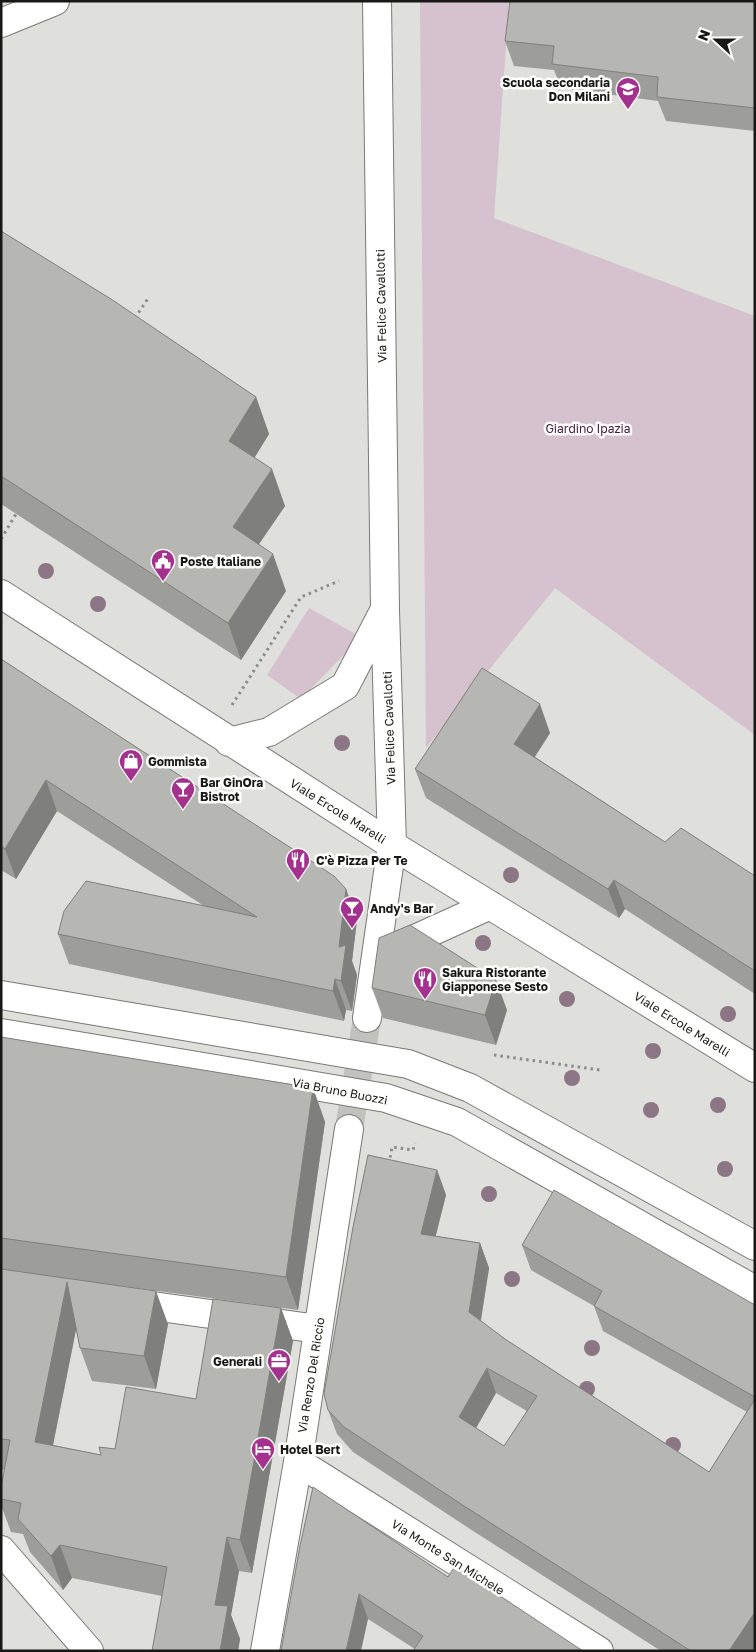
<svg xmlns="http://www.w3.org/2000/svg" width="756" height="1652" viewBox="0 0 756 1652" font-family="'Golos Text',sans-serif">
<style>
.green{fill:#d6c1cf}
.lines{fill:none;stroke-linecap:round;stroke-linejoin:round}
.minor-tunnel{stroke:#c1c1be;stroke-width:28;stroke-dasharray:28 14;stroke-linecap:butt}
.pedestrian-casing{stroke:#797976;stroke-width:30}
.minor-casing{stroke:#797976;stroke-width:30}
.secondary-casing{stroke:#797976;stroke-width:30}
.path{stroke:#8b8b88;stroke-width:3;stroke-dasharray:2.5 4;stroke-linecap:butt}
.pedestrian{stroke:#fff;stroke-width:28}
.minor{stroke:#fff;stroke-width:28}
.secondary{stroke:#fff;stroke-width:28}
.tree{fill:#8c7686}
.wall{fill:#9d9d99;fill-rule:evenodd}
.shaded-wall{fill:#7f7f7d}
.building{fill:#b6b6b2;stroke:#7f7f7d;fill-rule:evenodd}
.labels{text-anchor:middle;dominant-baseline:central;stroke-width:5;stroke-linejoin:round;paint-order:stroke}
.poi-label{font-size:12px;font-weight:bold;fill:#181817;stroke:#fffffe;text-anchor:start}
.street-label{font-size:12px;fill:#181817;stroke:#fffffe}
.park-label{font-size:12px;fill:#492040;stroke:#fffffe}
</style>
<rect width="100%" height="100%" fill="#dfdfdb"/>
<!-- green -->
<path class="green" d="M 420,1 L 509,1 L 494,218 L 755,316 L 755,735 L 555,588 L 426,748 Z
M 309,608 L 361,637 L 301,699 L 267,675 Z"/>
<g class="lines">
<!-- minor-tunnel -->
<path class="minor-tunnel" d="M 349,1129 L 367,1018"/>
<!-- pedestrian casing -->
<g class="pedestrian-casing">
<path id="pedestrian" d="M 1,1550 L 89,1651"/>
</g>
<!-- minor casing -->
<g class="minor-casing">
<path id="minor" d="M 1,23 L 55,1
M 1,594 L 392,845 L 755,1068
M 229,742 L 269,732 L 345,686 L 384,611
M 391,950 L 490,905
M 367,1018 L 392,845 L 385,610 L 377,1
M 124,1302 L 318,1329
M 298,1462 L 599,1651
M 265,1651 L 298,1462 L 349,1129"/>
</g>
<!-- secondary casing -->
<g class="secondary-casing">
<path id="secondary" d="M 1,995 L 408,1064 L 470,1088 L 755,1246
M 1,1033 L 386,1098 L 457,1122 L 755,1290"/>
</g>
<!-- path -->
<path class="path" d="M 135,318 L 149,297
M 1,539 L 16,514
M 232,705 L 301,597 L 339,581
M 494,1055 L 600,1070
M 389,1164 L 392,1147 L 413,1150 L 415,1143"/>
<!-- pedestrian -->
<use href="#pedestrian" class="pedestrian"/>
<!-- minor -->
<use href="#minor" class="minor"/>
<!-- secondary -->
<use href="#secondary" class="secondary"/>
</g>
<!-- trees -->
<g class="tree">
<circle cx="46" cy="571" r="8"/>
<circle cx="98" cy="604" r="8"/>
<circle cx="342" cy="743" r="8"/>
<circle cx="511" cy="875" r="8"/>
<circle cx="483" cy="943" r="8"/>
<circle cx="567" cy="999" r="8"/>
<circle cx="728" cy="1014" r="8"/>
<circle cx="653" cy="1051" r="8"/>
<circle cx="572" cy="1078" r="8"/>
<circle cx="718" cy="1105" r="8"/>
<circle cx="651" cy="1110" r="8"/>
<circle cx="725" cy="1169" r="8"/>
<circle cx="489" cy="1194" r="8"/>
<circle cx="512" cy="1279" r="8"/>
<circle cx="592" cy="1348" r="8"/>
<circle cx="587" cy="1389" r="8"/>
<circle cx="673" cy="1445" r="8"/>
</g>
<!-- wall -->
<path class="wall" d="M 755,1 L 755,131 L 666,121 L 658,101 L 561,88 L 554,70 L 514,66 L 505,41 Z
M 1,231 L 256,397 L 269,434 L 254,458 L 285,506 L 259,544 L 286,591 L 241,660 L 1,504 Z
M 1,659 L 346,889 L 357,920 L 352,961 L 357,975 L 352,1011 L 346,1010 L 344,1021 L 69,964 L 58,934 L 204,906 L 57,811 L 16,879 L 1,870 Z
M 550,733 L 535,757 L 665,842 L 755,876 L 755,994 L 625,909 L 619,918 L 426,798 L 415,769 Z
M 372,988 L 507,1010 L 496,1045 L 383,1018 Z
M 1,1037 L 313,1088 L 325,1122 L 298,1310 L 3,1270 L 168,1324 L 156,1389 L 92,1381 L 80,1348 L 76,1329 L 53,1445 L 101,1455 L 115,1449 L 196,1399 L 281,1308 L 293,1341 L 252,1573 L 239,1571 L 231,1615 L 240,1639 L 238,1651 L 152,1651 L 162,1596 L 72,1578 L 63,1590 L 30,1552 L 23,1534 L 11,1532 L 1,1505 L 1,1487 L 5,1470 L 1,1469 Z
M 437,1170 L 446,1195 L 435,1236 L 480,1243 L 489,1268 L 481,1321 L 505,1339 L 709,1472 L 747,1412 L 603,1331 L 594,1306 L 531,1270 L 522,1245 L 755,1305 L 754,1651 L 661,1651 L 470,1529 L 353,1452 L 337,1434 L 328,1410 ZM 496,1393 L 527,1411 L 504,1446 L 476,1428 Z
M 300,1546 L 448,1577 L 583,1651 L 415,1649 L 368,1619 Z"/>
<!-- shaded-wall -->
<path class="shaded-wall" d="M 256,397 L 269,434 L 242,478 L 229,441 Z
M 272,469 L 285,506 L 246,563 L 233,527 Z
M 273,554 L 286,591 L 241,660 L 228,623 Z
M 540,704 L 550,733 L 524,773 L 514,744 Z
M 46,780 L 57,811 L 16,879 L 5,849 Z
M 614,880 L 625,909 L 619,918 L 608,889 Z
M 346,889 L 357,920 L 352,961 L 357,975 L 352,1011 L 341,981 L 339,947 Z
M 335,979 L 346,1010 L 344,1021 L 333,991 Z
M 496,980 L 507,1010 L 496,1045 L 485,1015 Z
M 313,1088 L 325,1122 L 298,1310 L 286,1277 Z
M 437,1170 L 446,1195 L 430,1259 L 421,1234 Z
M 480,1243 L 489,1268 L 478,1336 L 469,1312 Z
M 67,1282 L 79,1315 L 47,1475 L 35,1442 Z
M 156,1291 L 168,1324 L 156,1389 L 144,1356 Z
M 281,1308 L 293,1341 L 252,1573 L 240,1540 Z
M 487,1368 L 496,1393 L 468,1442 L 459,1417 Z
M 227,1537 L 239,1571 L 231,1615 L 240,1639 L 238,1651 L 220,1651 L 215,1605 Z
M 60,1545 L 72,1578 L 63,1590 L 51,1556 Z
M 359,1594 L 368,1619 L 361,1651 L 346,1651 Z
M 755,1612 L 755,1650 L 754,1651 L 729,1651 Z"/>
<!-- building -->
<path class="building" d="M 510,1 L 755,1 L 755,108 L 657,97 L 658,77 L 552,64 L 554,46 L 505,41 Z
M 1,231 L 111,299 L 256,397 L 229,441 L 272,469 L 233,527 L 273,554 L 228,623 L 1,476 Z
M 1,659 L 334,876 L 346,889 L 339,947 L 346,945 L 341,981 L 335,979 L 333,991 L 58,934 L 64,911 L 86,881 L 257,917 L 46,780 L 5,849 L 1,846 Z
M 482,668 L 540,704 L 514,744 L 665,842 L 681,828 L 755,876 L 755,971 L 614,880 L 608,889 L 415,769 Z
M 410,925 L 496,980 L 485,1015 L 372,988 L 379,938 Z
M 1,1037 L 313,1088 L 286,1277 L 1,1238 Z
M 368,1155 L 437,1170 L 421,1234 L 480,1243 L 469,1312 L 505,1339 L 709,1472 L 755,1399 L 755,1612 L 729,1651 L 691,1651 L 461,1504 L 344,1427 L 328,1410 L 324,1394 L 353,1227 ZM 487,1368 L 537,1396 L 504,1446 L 459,1417 Z
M 554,1190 L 755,1305 L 755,1397 L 594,1306 L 602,1291 L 522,1245 Z
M 1,1269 L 156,1291 L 144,1356 L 80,1348 L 67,1282 L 35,1442 L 101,1455 L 99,1447 L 115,1449 L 126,1387 L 196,1399 L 213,1299 L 281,1308 L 240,1540 L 227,1537 L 215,1605 L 228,1606 L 220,1651 L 152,1651 L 167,1567 L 60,1545 L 51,1556 L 18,1519 L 21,1503 L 1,1499 L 1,1487 L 10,1440 L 1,1439 Z
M 313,1487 L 448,1577 L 455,1566 L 583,1651 L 413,1651 L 423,1636 L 359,1594 L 346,1651 L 281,1651 L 300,1546 Z"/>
<!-- icons -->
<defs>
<g id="school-pin" transform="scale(1.25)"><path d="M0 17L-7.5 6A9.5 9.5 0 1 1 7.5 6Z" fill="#a3318d" stroke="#fffffe"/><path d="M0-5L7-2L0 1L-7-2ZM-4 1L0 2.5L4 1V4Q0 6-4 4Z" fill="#fff"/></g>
<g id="civic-pin" transform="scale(1.25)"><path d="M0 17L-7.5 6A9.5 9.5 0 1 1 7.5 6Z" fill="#a3318d" stroke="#fffffe"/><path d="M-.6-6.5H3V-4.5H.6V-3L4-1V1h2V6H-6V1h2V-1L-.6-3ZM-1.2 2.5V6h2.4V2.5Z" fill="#fff"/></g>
<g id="shop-pin" transform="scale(1.25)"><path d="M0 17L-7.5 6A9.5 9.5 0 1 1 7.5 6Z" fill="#a3318d" stroke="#fffffe"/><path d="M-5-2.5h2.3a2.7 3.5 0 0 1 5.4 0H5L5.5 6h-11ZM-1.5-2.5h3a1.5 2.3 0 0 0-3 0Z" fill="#fff"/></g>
<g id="bar-pin" transform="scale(1.25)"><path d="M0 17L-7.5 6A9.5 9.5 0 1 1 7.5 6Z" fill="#a3318d" stroke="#fffffe"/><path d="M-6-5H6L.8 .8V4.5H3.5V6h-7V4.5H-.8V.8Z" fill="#fff"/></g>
<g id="restaurant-pin" transform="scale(1.25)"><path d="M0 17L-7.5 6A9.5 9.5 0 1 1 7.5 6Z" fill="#a3318d" stroke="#fffffe"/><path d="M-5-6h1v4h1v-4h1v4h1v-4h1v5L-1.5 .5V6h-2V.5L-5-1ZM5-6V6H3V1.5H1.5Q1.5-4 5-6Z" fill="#fff"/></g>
<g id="office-pin" transform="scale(1.25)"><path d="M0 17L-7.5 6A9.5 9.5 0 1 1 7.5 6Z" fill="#a3318d" stroke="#fffffe"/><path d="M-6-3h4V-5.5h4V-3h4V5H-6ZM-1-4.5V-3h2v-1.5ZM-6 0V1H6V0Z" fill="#fff"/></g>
<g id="hotel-pin" transform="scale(1.25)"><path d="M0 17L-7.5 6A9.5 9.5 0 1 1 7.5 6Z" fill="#a3318d" stroke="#fffffe"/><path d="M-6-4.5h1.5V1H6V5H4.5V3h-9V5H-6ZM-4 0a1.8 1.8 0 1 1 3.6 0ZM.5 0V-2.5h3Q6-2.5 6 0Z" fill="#fff"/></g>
</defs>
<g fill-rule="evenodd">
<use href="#school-pin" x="628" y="89"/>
<use href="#civic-pin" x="163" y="561"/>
<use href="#shop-pin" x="131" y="761"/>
<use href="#bar-pin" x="183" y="789"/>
<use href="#restaurant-pin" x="298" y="860"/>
<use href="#bar-pin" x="352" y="908"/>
<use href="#restaurant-pin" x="425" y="979"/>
<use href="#office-pin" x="279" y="1361"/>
<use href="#hotel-pin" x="263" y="1449"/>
</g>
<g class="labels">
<!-- poi labels -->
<g class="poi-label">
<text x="610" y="82" text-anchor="end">Scuola secondaria<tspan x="610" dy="14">Don Milani</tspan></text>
<text x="180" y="561">Poste Italiane</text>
<text x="148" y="761">Gommista</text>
<text x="200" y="782">Bar GinOra<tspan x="200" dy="14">Bistrot</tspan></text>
<text x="316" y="860">C'è Pizza Per Te</text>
<text x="370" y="908">Andy's Bar</text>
<text x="442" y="972">Sakura Ristorante<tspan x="442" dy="14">Giapponese Sesto</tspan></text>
<text x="262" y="1361" text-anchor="end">Generali</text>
<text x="280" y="1449">Hotel Bert</text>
</g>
<!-- street labels -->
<g class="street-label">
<text transform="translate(381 306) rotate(-91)">Via Felice Cavallotti</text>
<text transform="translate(389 728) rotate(-92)">Via Felice Cavallotti</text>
<text transform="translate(338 811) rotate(32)">Viale Ercole Marelli</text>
<text transform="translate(682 1024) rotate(32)">Viale Ercole Marelli</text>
<text transform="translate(340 1091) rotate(11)">Via Bruno Buozzi</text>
<text transform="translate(311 1375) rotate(-81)">Via Renzo Del Riccio</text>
<text transform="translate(448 1557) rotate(32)">Via Monte San Michele</text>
</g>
<!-- park labels -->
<g class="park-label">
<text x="588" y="428">Giardino Ipazia</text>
</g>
</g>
<!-- border -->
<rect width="756" height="1652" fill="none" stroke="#181817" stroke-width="5"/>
<!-- north arrow -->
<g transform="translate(716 40) rotate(291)" stroke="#fffffe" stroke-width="4" paint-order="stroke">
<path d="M0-4L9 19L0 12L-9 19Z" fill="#181817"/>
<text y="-8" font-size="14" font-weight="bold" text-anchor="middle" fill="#181817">N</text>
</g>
</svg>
